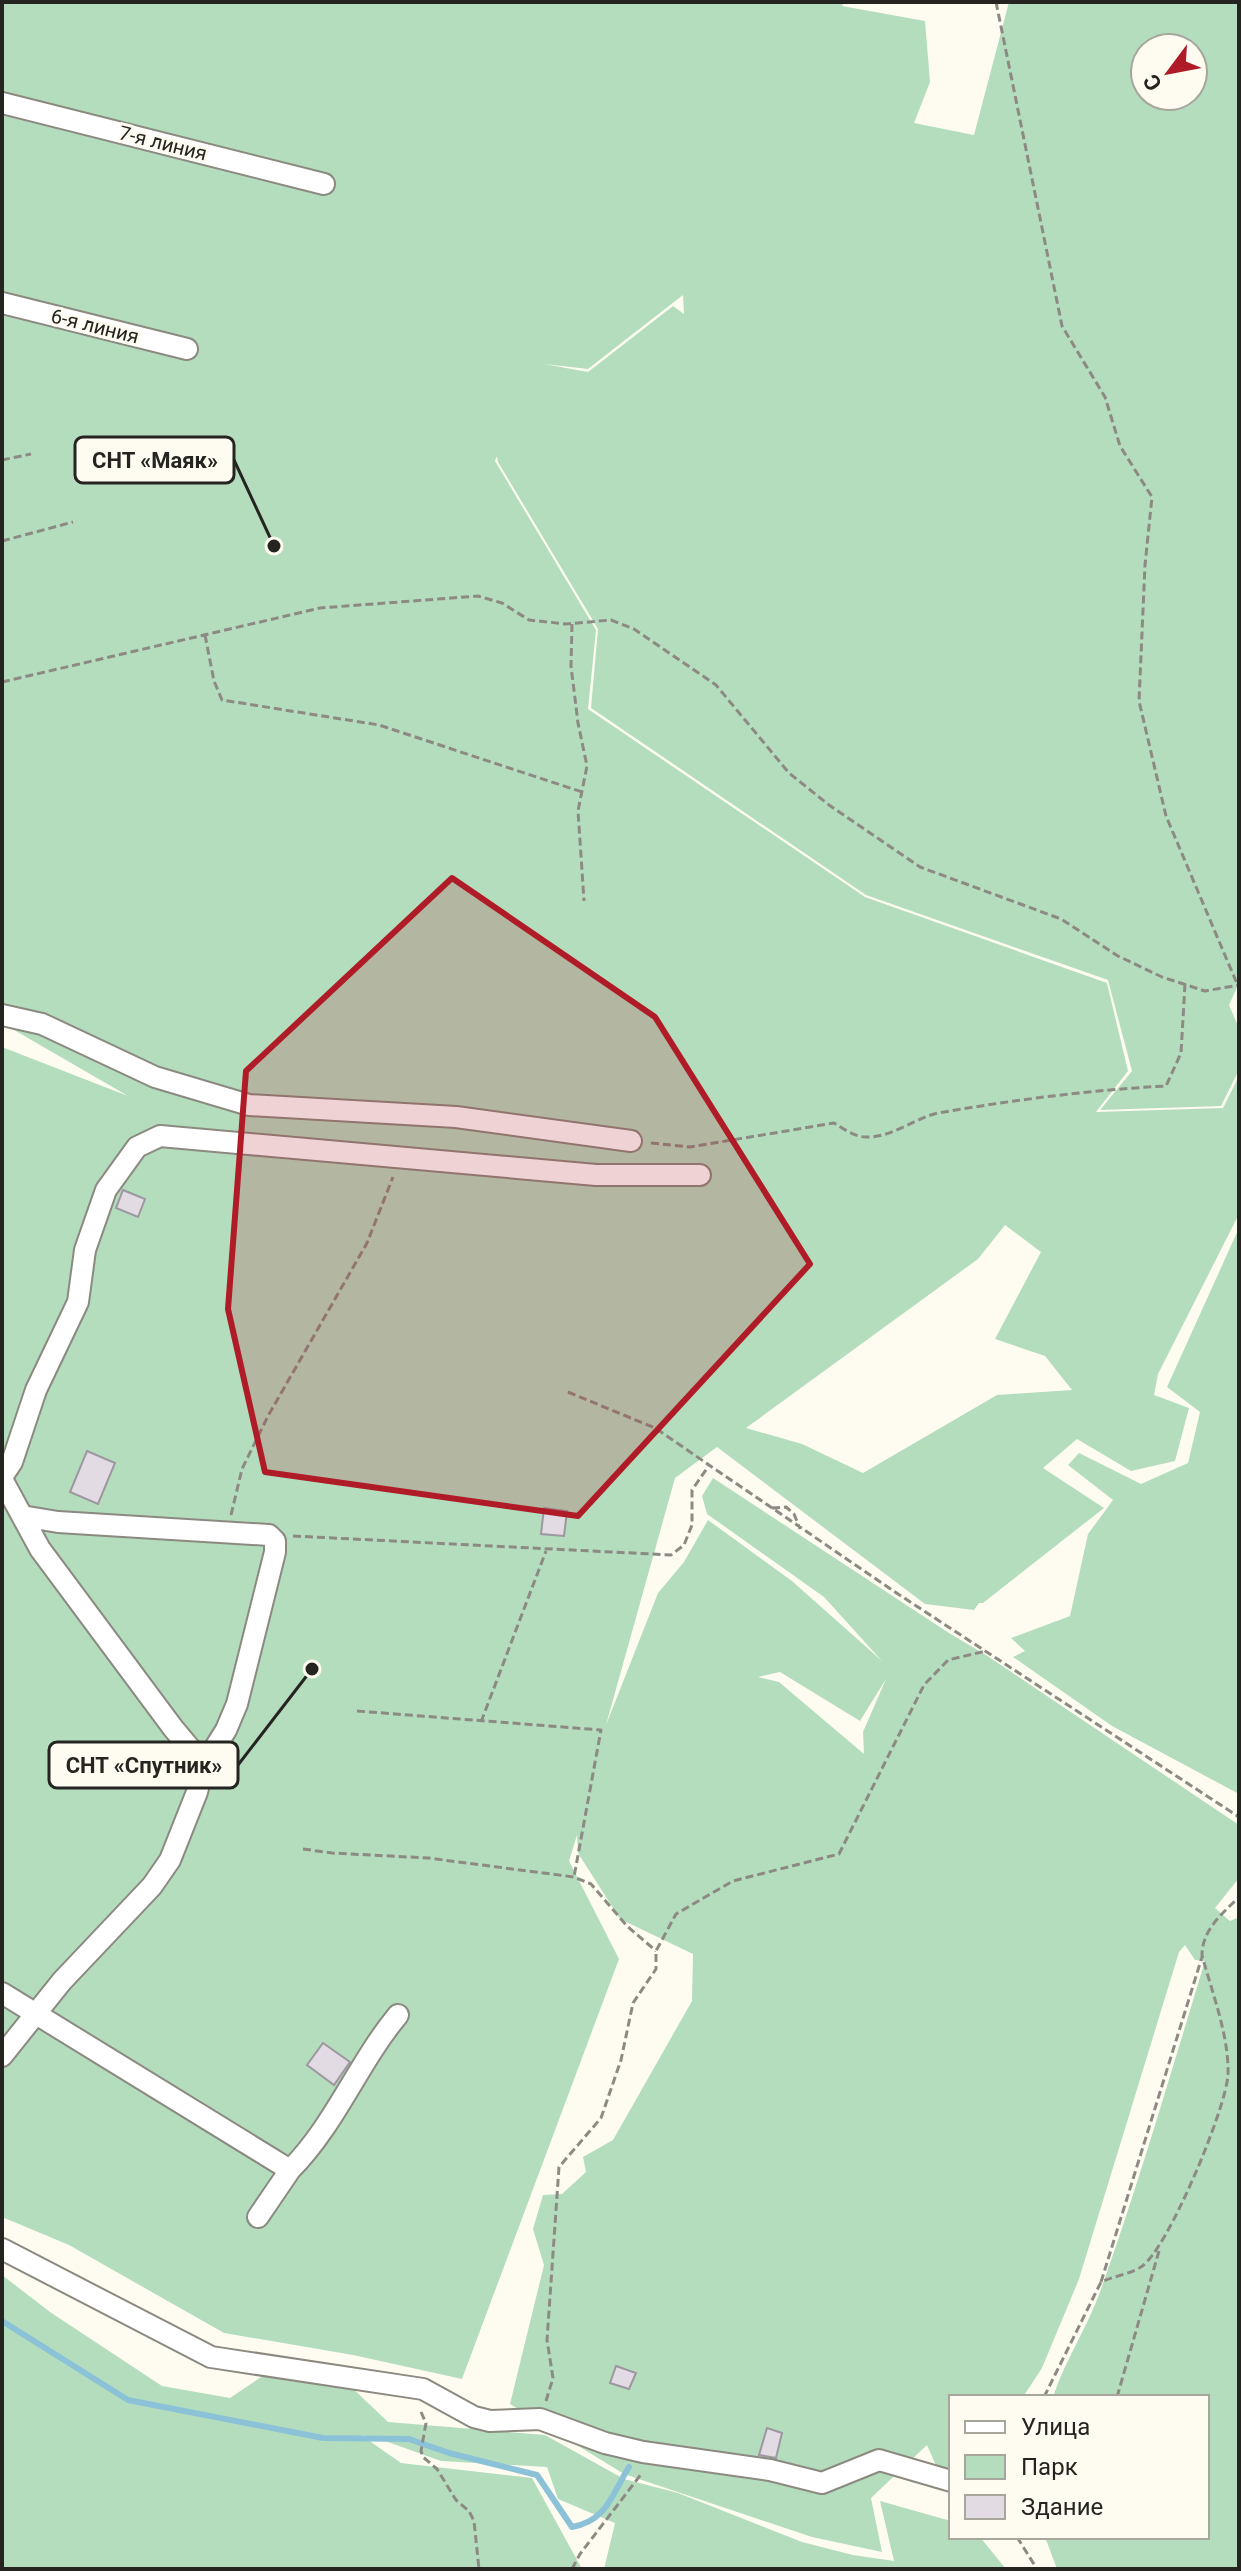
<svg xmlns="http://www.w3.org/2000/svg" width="1241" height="2571" viewBox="0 0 1241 2571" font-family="Roboto,sans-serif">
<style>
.green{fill:#b4ddbe;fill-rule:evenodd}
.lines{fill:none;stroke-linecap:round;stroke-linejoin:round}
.stream{stroke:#8cc2d7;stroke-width:6}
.building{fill:#e2dbe4;stroke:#9d979f;stroke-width:2}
.minor-casing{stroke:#8b8980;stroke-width:24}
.path{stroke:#8c8a83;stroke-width:3;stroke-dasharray:8 4;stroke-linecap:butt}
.minor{stroke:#fff;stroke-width:20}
.marked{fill:#af1c28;fill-opacity:0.2;stroke:#af1c28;stroke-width:6;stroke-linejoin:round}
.labels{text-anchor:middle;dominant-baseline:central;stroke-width:6;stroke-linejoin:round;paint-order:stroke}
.street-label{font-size:20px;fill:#252420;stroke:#fefcf1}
.leader{fill:none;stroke:#252420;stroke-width:3}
.callout-dot{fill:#252420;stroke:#fefcf1;stroke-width:3}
.callout{fill:#fefcf1;stroke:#252420;stroke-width:3}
.callout-label{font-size:22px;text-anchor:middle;font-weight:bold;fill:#252420}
</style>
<rect width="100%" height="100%" fill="#fefcf1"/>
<!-- green -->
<path class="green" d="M 2,2 L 845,2 L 842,6 L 925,21 L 930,82 L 914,123 L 974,135 L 1009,2 L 1239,2 L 1239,983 L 1229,1005 L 1239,1028 L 1239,1070 L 1221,1106 L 1100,1110 L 1132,1071 L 1108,980 L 866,895 L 591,708 L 598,629 L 498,462 L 497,456 L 495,461 L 596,630 L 588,709 L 865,897 L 1107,983 L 1128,1071 L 1096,1112 L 1223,1108 L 1239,1076 L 1239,1214 L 1158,1374 L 1154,1395 L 1189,1408 L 1175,1461 L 1131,1471 L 1077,1439 L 1043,1468 L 1104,1508 L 983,1603 L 979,1603 L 974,1610 L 925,1604 L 717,1447 L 675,1478 L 606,1725 L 658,1593 L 684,1562 L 708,1520 L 792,1581 L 882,1661 L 824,1597 L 707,1514 L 702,1496 L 713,1478 L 949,1633 L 986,1655 L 1239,1825 L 1239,1878 L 1215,1908 L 1230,1921 L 1239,1917 L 1239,2569 L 1057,2569 L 1045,2537 L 1207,2537 L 1207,2397 L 1053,2397 C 1065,2360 1087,2328 1100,2292 C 1139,2183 1171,2072 1205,1961 L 1195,1960 L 1185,1945 L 1179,1952 L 1079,2279 L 1042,2368 L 1023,2397 L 951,2397 L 951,2480 L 941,2477 L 927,2445 L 871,2498 L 882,2552 L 812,2537 L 624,2474 L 510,2404 L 544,2265 L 533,2229 L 543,2195 L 562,2194 L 586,2172 L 583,2157 L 613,2140 L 692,2001 L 693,1954 L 620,1919 L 578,1853 L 577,1835 L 569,1861 L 619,1959 L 462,2379 L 353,2355 L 224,2333 L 69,2245 L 2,2217 L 2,1047 L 128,1096 L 2,1023 ZM 1145,48 L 1193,48 L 1193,96 L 1145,96 ZM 683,295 L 684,314 L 673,306 L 588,372 L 544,364 L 588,369 ZM 1005,1225 L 1041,1252 L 995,1339 L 1045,1356 L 1072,1390 L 997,1395 L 863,1473 L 802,1444 L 746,1428 L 978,1259 ZM 780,1672 L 860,1721 L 886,1679 L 863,1732 L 864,1754 L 779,1682 L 758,1677 Z
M 1239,1228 L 1239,1794 L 1112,1726 L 1013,1657 L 1025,1651 L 1011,1638 L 1070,1616 L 1088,1534 L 1113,1500 L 1068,1465 L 1079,1453 L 1141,1484 L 1188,1463 L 1200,1412 L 1167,1387 Z
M 2,2275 L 50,2312 L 162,2386 L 230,2398 L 282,2363 L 346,2382 L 388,2422 L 545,2435 L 624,2479 L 678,2493 L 802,2542 L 853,2555 L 894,2561 L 880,2501 L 951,2521 L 951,2537 L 980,2537 L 1006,2569 L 604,2569 L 615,2523 L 558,2499 L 547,2467 L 441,2461 L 374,2437 L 361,2435 L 401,2463 L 532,2478 L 582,2569 L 2,2569 Z"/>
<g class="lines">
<!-- stream -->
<path class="stream" d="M 2,2321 L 128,2400 L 323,2438 L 409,2439 L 449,2453 L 537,2475 L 572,2527 C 607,2521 612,2494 629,2467"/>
</g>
<!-- building -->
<path class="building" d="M 123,1190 L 145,1199 L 138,1217 L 116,1208 Z
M 87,1451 L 115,1463 L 98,1504 L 70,1492 Z
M 544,1508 L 567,1511 L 564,1536 L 541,1534 Z
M 323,2043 L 350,2062 L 334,2085 L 307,2065 Z
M 616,2366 L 636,2373 L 629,2389 L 610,2383 Z
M 767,2428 L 782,2433 L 776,2458 L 759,2455 Z"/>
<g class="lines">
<!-- minor casing -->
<g class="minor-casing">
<path id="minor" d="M 2,103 L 324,184
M 2,303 L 187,349
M 2,1015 L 42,1024 L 155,1077 L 249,1105 L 456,1117 L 631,1141
M 2,1477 L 12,1462 L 36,1390 L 78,1302 L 85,1250 L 106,1190 L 137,1147 L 160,1136 L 596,1175 L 700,1175
M 2,1479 L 40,1549 L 173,1728 L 204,1765 L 197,1792 L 170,1860 L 152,1886 L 62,1981 L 2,2056
M 22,1516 L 58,1522 L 269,1535 L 275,1541 L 275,1552 L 237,1704 L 226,1730 L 204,1765
M 2,1993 L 290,2170 C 335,2125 358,2063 398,2015
M 258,2217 L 290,2170
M 2,2249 L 211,2357 L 423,2389 L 474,2417 L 490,2421 L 540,2419 L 605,2443 L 643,2452 L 770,2470 L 822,2483 L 879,2460 L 951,2481"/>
</g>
<!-- path -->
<path class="path" d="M 996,2 L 1062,326 L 1105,397 L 1120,446 L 1152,497 L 1145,565 L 1139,701 L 1166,816 L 1238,986
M 2,460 L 31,454
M 2,541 L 73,522
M 572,624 L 571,666 L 578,723 L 587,766 L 578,811 L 584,901
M 205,635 L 214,681 L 222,700 L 379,725 L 582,792
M 2,682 L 320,608 L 478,596 L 502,603 L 529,620 L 566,624 L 611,620 L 634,629 L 716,685 L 789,773 L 829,805 L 920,867 L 1061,919 L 1118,956 L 1162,977 L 1205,991 L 1239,985
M 651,1143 L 690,1147 L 834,1123 C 844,1129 856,1138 868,1137 C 893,1137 915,1118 938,1113 C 1013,1100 1090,1090 1166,1086 L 1181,1053 L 1185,984
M 568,1392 L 655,1428 L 895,1592 L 1239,1817
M 772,1508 L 786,1507 L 794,1514 L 800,1529
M 231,1515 L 242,1469 L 268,1416 L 367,1243 L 393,1177
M 293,1536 L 671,1555 L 684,1545 L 692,1525 L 692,1490 L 710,1464
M 357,1711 L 601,1730 L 574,1877
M 481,1722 L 546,1551
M 303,1849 L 332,1853 L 428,1858 L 574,1877 L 591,1884 L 627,1926 L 656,1951
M 1101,2282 L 1202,1957
M 1044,2397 L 1101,2282 C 1114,2276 1130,2274 1141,2267 C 1167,2251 1227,2107 1228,2074 C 1229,2035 1212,1993 1202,1955 C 1202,1930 1222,1914 1239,1897
M 1117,2397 L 1159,2251
M 546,2401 L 553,2378 L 547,2340 L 559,2167 L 601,2118 L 621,2060 L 633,2003 L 656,1969 L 656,1951 L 676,1914 L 733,1881 L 839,1854 L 924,1685 L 948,1660 L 986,1651
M 421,2412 L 426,2423 L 421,2451 L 423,2457 L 437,2469 L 456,2500 L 469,2511 L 474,2521 L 479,2569
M 1017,2537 L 1037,2569
M 572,2569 L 580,2554 L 642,2473"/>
<!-- minor -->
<use href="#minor" class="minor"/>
</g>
<!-- marked area -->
<path class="marked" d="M 452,878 L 655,1017 L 810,1264 L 578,1516 L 265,1472 L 228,1309 L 246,1071 Z"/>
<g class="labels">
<!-- street labels -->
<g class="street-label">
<text transform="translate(163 143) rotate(14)">7-я линия</text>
<text transform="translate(95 326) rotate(14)">6-я линия</text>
</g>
</g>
<!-- callouts -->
<path class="leader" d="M274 546L234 460M312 1669L238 1765"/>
<g class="callout-dot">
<circle cx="274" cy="546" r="8"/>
<circle cx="312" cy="1669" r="8"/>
</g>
<g class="callout">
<rect x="75" y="437" width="159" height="46" rx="8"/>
<rect x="49" y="1742" width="189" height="46" rx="8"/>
</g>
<g class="callout-label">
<text x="155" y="468">СНТ «Маяк»</text>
<text x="144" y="1773">СНТ «Спутник»</text>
</g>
<!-- border -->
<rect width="1241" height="2571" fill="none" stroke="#252420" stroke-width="8"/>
<!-- legend -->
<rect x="949" y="2395" width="260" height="144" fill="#fefcf1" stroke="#a7a69d" stroke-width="2"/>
<rect x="965" y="2421" width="40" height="12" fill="#ffffff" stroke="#a7a69d" stroke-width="2"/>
<text x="1021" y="2435" font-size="24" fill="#252420">Улица</text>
<rect x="965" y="2455" width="40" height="24" fill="#b4ddbe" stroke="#a7a69d" stroke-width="2"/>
<text x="1021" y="2475" font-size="24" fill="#252420">Парк</text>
<rect x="965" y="2495" width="40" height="24" fill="#e2dbe4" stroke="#a7a69d" stroke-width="2"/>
<text x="1021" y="2515" font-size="24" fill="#252420">Здание</text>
<!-- north arrow -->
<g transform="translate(1169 72) rotate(238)"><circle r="38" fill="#fefcf1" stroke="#a7a69d" stroke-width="2"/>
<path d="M0-6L14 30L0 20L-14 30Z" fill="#af1c28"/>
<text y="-12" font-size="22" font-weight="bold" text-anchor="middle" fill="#252420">С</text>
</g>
</svg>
